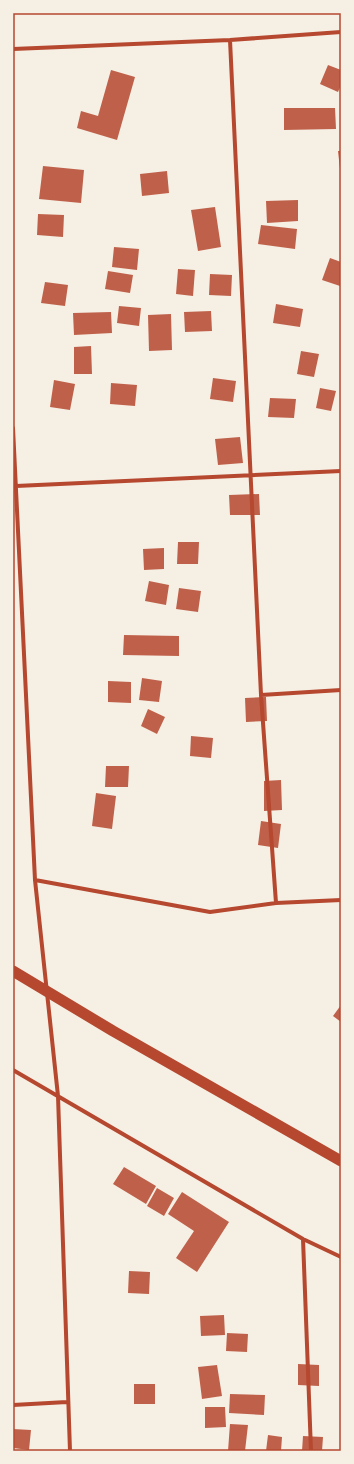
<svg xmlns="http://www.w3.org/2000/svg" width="354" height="1464" viewBox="0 0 354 1464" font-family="'Roboto Condensed',sans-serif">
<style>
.building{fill:#bf614a}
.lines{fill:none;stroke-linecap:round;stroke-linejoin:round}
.minor{stroke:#b5482f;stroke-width:4}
.trunk{stroke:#b5482f;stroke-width:11}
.neatline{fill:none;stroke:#b5482f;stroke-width:1.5}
</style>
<rect width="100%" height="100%" fill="#f6efe4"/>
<!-- building -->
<path class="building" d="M 328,65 L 341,70 L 341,85 L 338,92 L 320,84 Z
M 111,70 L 135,77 L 117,140 L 77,128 L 81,111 L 98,116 Z
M 284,108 L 335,108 L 336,129 L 284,130 Z
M 338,151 L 341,151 L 341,169 L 340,169 Z
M 43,166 L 84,170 L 81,203 L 39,199 Z
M 167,171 L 169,193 L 142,196 L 140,174 Z
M 298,200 L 298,221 L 267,223 L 266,201 Z
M 215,207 L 221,247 L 198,251 L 191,210 Z
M 38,214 L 64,215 L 63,237 L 37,235 Z
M 261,225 L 297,229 L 295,249 L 258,244 Z
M 114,247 L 139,249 L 137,270 L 112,267 Z
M 330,258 L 341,262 L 340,286 L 322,280 Z
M 178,269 L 195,270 L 193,296 L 176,294 Z
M 108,271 L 133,275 L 130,293 L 105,289 Z
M 210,274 L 232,275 L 231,296 L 209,295 Z
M 45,282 L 68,285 L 65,306 L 41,303 Z
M 276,304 L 303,309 L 300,327 L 273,323 Z
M 119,306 L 141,308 L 139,326 L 117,323 Z
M 211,311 L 212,331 L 185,332 L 184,312 Z
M 111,312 L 112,333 L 74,335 L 73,313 Z
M 171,314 L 172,350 L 149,351 L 148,315 Z
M 91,346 L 92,374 L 74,374 L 74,347 Z
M 301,351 L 319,354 L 314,377 L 297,374 Z
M 213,378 L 236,381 L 233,402 L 210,399 Z
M 54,380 L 75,384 L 70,410 L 50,407 Z
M 111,383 L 137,385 L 135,406 L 110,404 Z
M 320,388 L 336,391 L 331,411 L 316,408 Z
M 270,398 L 296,399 L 294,418 L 268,417 Z
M 240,437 L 243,463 L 218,465 L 215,439 Z
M 259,494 L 260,515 L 230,515 L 229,495 Z
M 178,542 L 199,542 L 198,564 L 177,564 Z
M 164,548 L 164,569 L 144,570 L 143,549 Z
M 149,581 L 169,585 L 166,605 L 145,601 Z
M 179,588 L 201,591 L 198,612 L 176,609 Z
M 124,635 L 179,636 L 179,656 L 123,655 Z
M 142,678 L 162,681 L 159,702 L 139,700 Z
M 108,681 L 131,682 L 131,703 L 108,702 Z
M 266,697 L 267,721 L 246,722 L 245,698 Z
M 148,709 L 165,717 L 157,734 L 141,726 Z
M 191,736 L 213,738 L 211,758 L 190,756 Z
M 106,766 L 129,766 L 128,787 L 105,787 Z
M 281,780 L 282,810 L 264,811 L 264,781 Z
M 96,793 L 116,796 L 112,829 L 92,826 Z
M 261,821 L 281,824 L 278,848 L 258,845 Z
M 341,1005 L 341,1022 L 333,1016 Z
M 124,1167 L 156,1186 L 146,1204 L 113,1184 Z
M 157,1188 L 174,1198 L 164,1216 L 147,1206 Z
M 182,1192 L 229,1222 L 197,1272 L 176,1258 L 194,1231 L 168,1214 Z
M 129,1271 L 150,1272 L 149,1294 L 128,1293 Z
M 224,1315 L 225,1335 L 201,1336 L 200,1316 Z
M 227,1333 L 248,1334 L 247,1352 L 226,1351 Z
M 298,1364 L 319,1365 L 319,1386 L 298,1385 Z
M 217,1365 L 222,1396 L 202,1399 L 198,1367 Z
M 134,1384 L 155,1384 L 155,1404 L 134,1404 Z
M 230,1394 L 265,1395 L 264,1415 L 229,1413 Z
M 205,1407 L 225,1407 L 226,1427 L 205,1428 Z
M 230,1424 L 248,1425 L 245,1451 L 228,1451 Z
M 13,1429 L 31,1430 L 29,1450 L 13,1448 Z
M 268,1435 L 282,1437 L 281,1451 L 266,1451 Z
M 303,1436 L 323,1437 L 322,1451 L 302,1451 Z"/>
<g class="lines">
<!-- minor -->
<path class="minor" d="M 230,40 L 261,695 L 276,903
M 13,49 L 230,40 L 341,32
M 13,428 L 35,880 L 58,1096 L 70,1451
M 16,486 L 341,471
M 261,695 L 341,690
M 35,880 L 210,912 L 276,903 L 341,900
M 13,1070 L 303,1239 L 341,1257
M 303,1239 L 311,1451
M 13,1405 L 67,1402"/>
<!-- trunk -->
<path class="trunk" d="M 13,971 L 113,1031 L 341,1161"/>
</g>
<!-- border -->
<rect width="354" height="1464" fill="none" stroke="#f6efe4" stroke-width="28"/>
<rect x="14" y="14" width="326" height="1436" class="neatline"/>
</svg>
